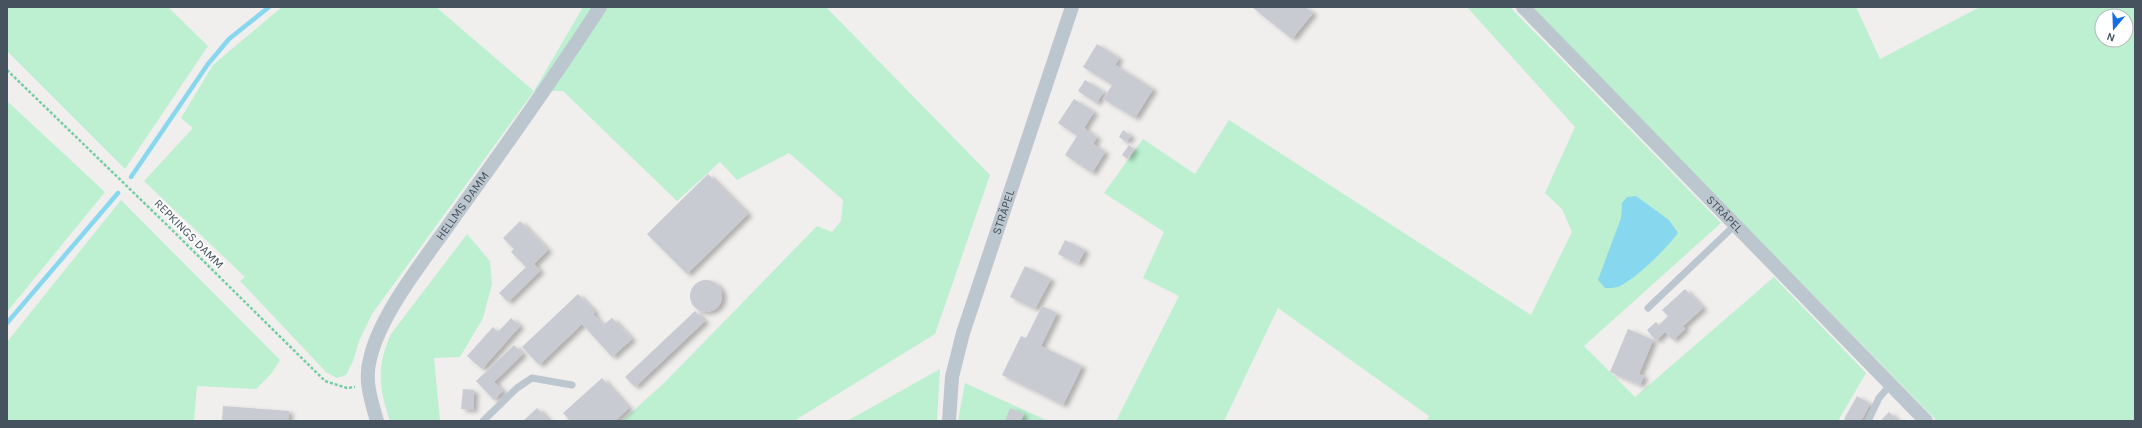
<svg xmlns="http://www.w3.org/2000/svg" width="2142" height="428" viewBox="0 0 2142 428" font-family="Karla,sans-serif">
<style>
.green{fill:#bcf0d0;fill-rule:evenodd}
.water{fill:#87d8ee}
.lines{fill:none;stroke-linecap:round;stroke-linejoin:round}
.stream{stroke:#87d8ee;stroke-width:4.5}
.building{fill:#c8cbd1;filter:url(#shadow)}
.path{stroke:#73cfa2;stroke-width:2.5;stroke-dasharray:3 2;stroke-linecap:butt}
.lane{stroke:#bcc6ce;stroke-width:7}
.street{stroke:#bcc6ce;stroke-width:14}
.labels{text-anchor:middle;dominant-baseline:central;stroke-width:3.5;stroke-linejoin:round;paint-order:stroke}
.street-label{font-size:12px;fill:#46525d;stroke:#fff}
</style>
<defs>
<filter id="shadow"><feDropShadow dx="4.5" dy="2.5" stdDeviation="2" flood-color="#0004"/></filter>
</defs>
<rect width="100%" height="100%" fill="#f1eeee"/>
<!-- green -->
<path class="green" d="M 7,7 L 168,7 L 208,46 L 125,169 L 7,51 Z
M 282,7 L 436,7 L 534,91 L 583,7 L 826,7 L 990,175 L 935,334 L 794,421 L 622,421 L 665,382 L 817,226 L 832,232 L 841,221 L 843,200 L 789,153 L 737,180 L 720,162 L 677,201 L 563,91 L 534,91 L 372,314 L 359,341 L 353,361 L 346,375 L 337,378 L 326,372 L 240,281 L 245,277 L 144,181 L 193,128 L 181,118 L 213,65 Z
M 1467,7 L 1510,7 L 1721,223 L 1584,346 L 1635,397 L 1774,277 L 1866,373 L 1838,421 L 1427,421 L 1429,416 L 1278,308 L 1224,421 L 1116,421 L 1179,296 L 1143,278 L 1164,232 L 1104,193 L 1143,139 L 1195,174 L 1229,120 L 1531,315 L 1572,232 L 1562,209 L 1545,193 L 1575,127 ZM 1622,203 L 1648,263 L 1631,279 L 1611,248 L 1621,218 Z
M 1530,7 L 1856,7 L 1880,59 L 1980,7 L 2135,7 L 2135,421 L 1937,421 ZM 2102,16 L 2126,16 L 2126,40 L 2102,40 Z
M 7,101 L 105,192 L 7,312 Z
M 121,200 L 280,360 L 271,374 L 256,389 L 197,386 L 194,421 L 7,421 L 7,342 Z
M 467,234 L 490,261 L 492,284 L 483,318 L 460,357 L 434,358 L 440,421 L 390,421 C 379,388 376,367 391,334 Z
M 940,369 L 937,421 L 847,421 Z
M 965,383 L 1048,421 L 958,421 Z"/>
<!-- water -->
<path class="water" d="M 1636,196 L 1669,220 L 1678,233 C 1666,249 1636,279 1618,287 C 1614,288 1609,288 1605,288 L 1598,280 L 1621,218 L 1622,203 L 1627,197 Z"/>
<g class="lines">
<!-- stream -->
<path class="stream" d="M 131,177 L 208,64 L 229,39 L 269,7
M 7,323 L 118,193"/>
</g>
<!-- building -->
<path class="building" d="M 1252,7 L 1305,7 L 1313,13 L 1292,39 Z
M 1097,44 L 1119,58 L 1115,65 L 1153,89 L 1135,118 L 1103,99 L 1112,85 L 1083,67 Z
M 1085,80 L 1104,92 L 1096,103 L 1078,91 Z
M 1074,99 L 1094,112 L 1084,128 L 1097,137 L 1093,144 L 1105,152 L 1092,173 L 1065,155 L 1077,136 L 1058,123 Z
M 1123,130 L 1131,136 L 1126,142 L 1119,137 Z
M 1129,145 L 1134,149 L 1128,159 L 1122,155 Z
M 708,174 L 748,214 L 687,274 L 647,234 Z
M 520,221 L 548,250 L 534,264 L 540,271 L 508,302 L 499,293 L 526,267 L 511,252 L 514,249 L 503,238 Z
M 1065,240 L 1085,250 L 1078,264 L 1058,254 Z
M 1025,266 L 1051,279 L 1035,309 L 1010,297 Z
M690 296a16 16 0 1 1 32 0a16 16 0 1 1-32 0Z
M 1685,289 L 1703,308 L 1683,326 L 1685,329 L 1673,340 L 1665,332 L 1656,341 L 1647,330 L 1656,322 L 1659,325 L 1668,316 L 1662,310 Z
M 578,294 L 595,312 L 593,314 L 603,325 L 612,318 L 632,339 L 612,357 L 582,324 L 539,365 L 522,347 Z
M 1042,306 L 1057,313 L 1041,346 L 1082,366 L 1063,405 L 1002,375 L 1021,336 L 1026,338 Z
M 695,311 L 705,321 L 635,387 L 625,377 Z
M 511,318 L 520,326 L 482,369 L 467,356 L 493,327 L 498,332 Z
M 1628,329 L 1653,340 L 1639,374 L 1644,376 L 1640,385 L 1610,372 Z
M 514,345 L 523,354 L 494,382 L 503,391 L 494,400 L 476,381 Z
M 602,378 L 629,408 L 615,421 L 570,421 L 563,413 Z
M 463,389 L 474,390 L 473,410 L 461,409 Z
M 1857,396 L 1870,404 L 1861,421 L 1847,421 L 1844,419 Z
M 223,406 L 289,411 L 288,421 L 222,421 Z
M 537,408 L 548,419 L 546,421 L 523,421 Z
M 1010,408 L 1024,414 L 1021,421 L 1005,421 Z
M 1889,412 L 1898,421 L 1883,421 L 1882,419 Z"/>
<g class="lines">
<!-- path -->
<path class="path" d="M 7,70 L 168,226 L 325,381 L 347,388 L 355,387"/>
<!-- lane -->
<path class="lane" d="M 1648,308 L 1735,225
M 483,421 L 517,388 L 532,378 L 572,385
M 1868,421 L 1879,398 L 1891,384"/>
<!-- street -->
<g class="street">
<path id="s1" d="M 1523,7 L 1926,421"/>
<path id="s2" d="M 377,421 C 371,400 364,380 370,359 C 380,313 428,255 455,216 C 505,147 554,78 600,7"/>
<path id="s3" d="M 949,421 L 952,377 L 963,333 L 1072,7"/>
</g>
</g>
<g class="labels">
<!-- street labels -->
<g class="street-label">
<text stroke="none"><textPath href="#s2" startOffset="243">HELLMS DAMM</textPath></text>
<text stroke="none"><textPath href="#s3" startOffset="217">STRÄPEL</textPath></text>
<text stroke="none"><textPath href="#s1" startOffset="289">STRÄPEL</textPath></text>
<text transform="translate(189 234) rotate(45)">REPKINGS DAMM</text>
</g>
</g>
<!-- border -->
<rect width="2142" height="428" fill="none" stroke="#46525d" stroke-width="16"/>
<!-- north arrow -->
<g transform="translate(2114 28) rotate(199)"><circle r="19" fill="#ffffff" stroke="#b5babe"/>
<path d="M0-3L7 15L0 10L-7 15Z" fill="#146ee6"/>
<text y="-6" font-size="11" font-weight="bold" text-anchor="middle" fill="#46525d">N</text>
</g>
</svg>
